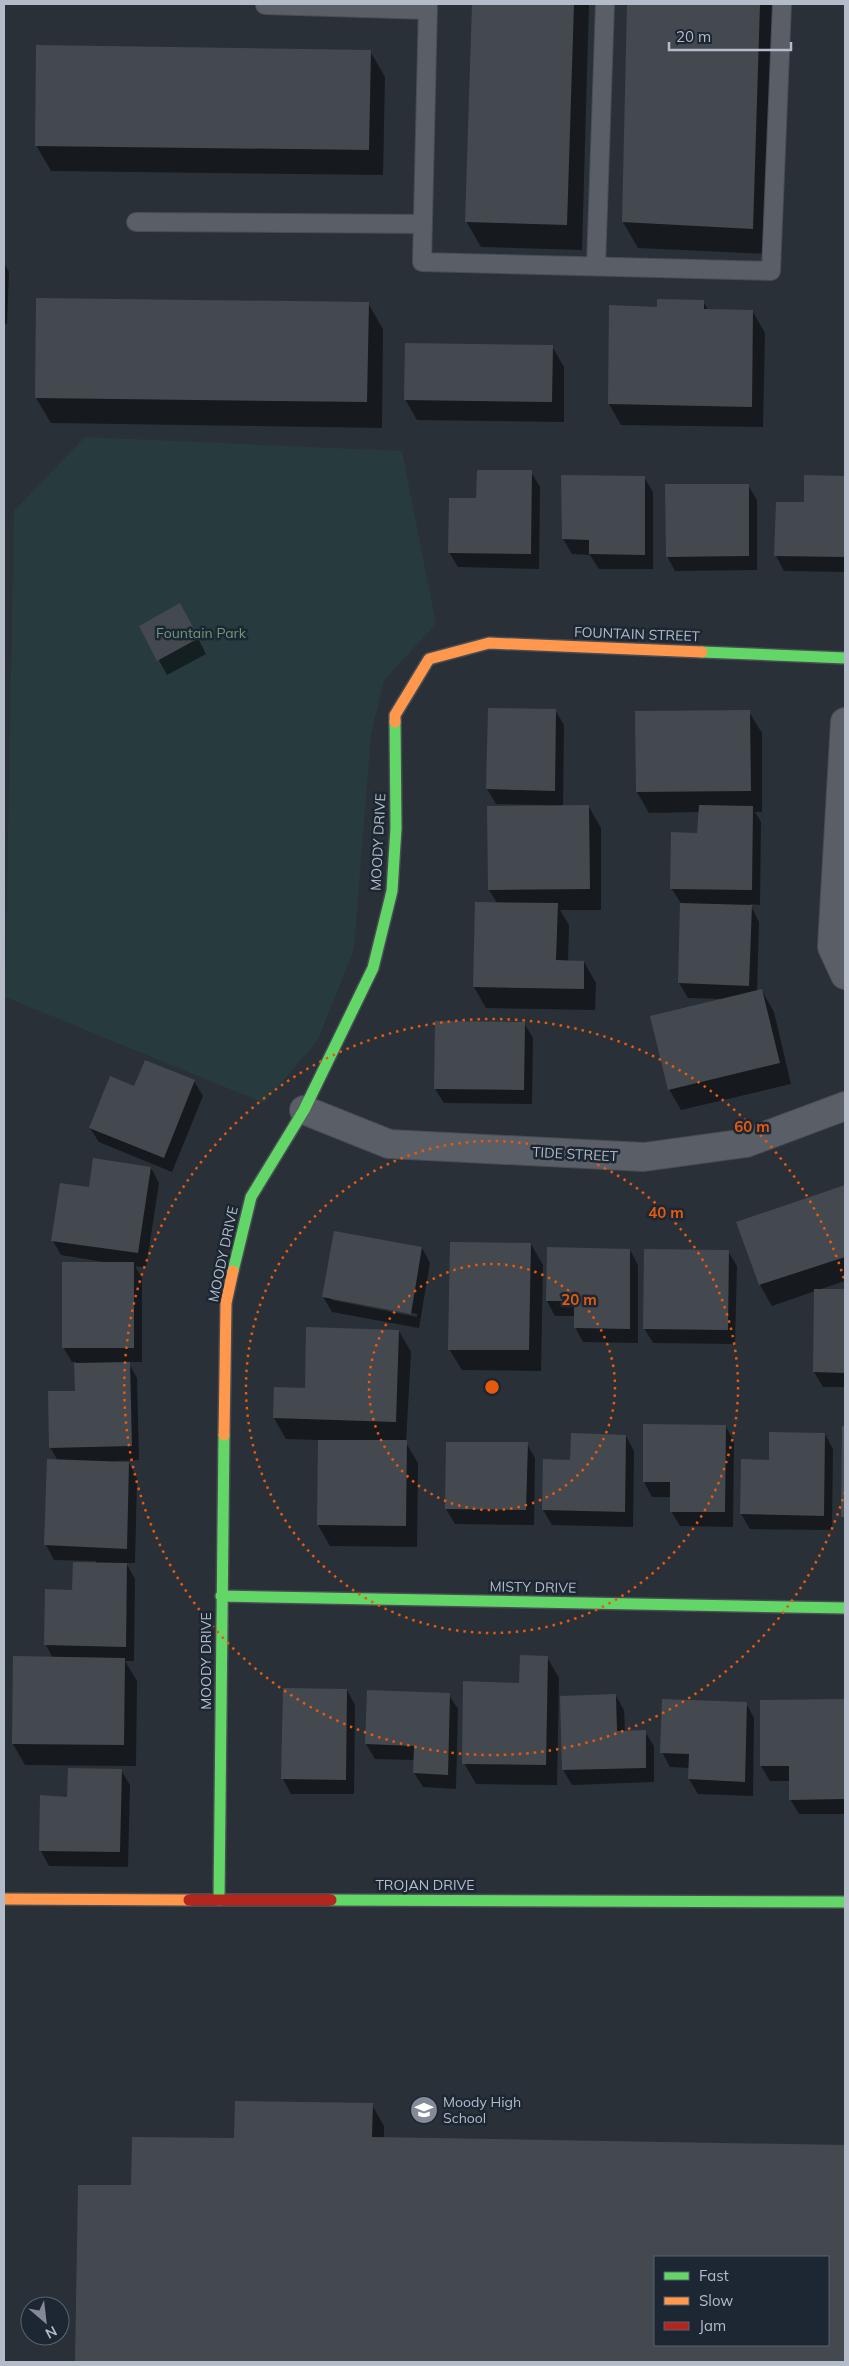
<svg xmlns="http://www.w3.org/2000/svg" width="849" height="2366" viewBox="0 0 849 2366" font-family="Mulish,sans-serif">
<style>
.green{fill:#273a3e}
.shadow{fill:#0007;fill-rule:evenodd}
.building{fill:#444950;fill-rule:evenodd}
.lines{fill:none;stroke-linecap:round;stroke-linejoin:round}
.lane-casing{stroke:#484c53;stroke-width:20}
.street-casing{stroke:#484c53;stroke-width:30}
.fast-casing{stroke:#484c53;stroke-width:14}
.slow-casing{stroke:#484c53;stroke-width:14}
.jam-casing{stroke:#484c53;stroke-width:14}
.lane{stroke:#5a5e66;stroke-width:18}
.street{stroke:#5a5e66;stroke-width:28}
.fast{stroke:#63d668;stroke-width:11}
.slow{stroke:#ff974d;stroke-width:11}
.jam{stroke:#b3261e;stroke-width:11}
.ring{fill:none;stroke:#e8590c;stroke-width:2.5;stroke-dasharray:2.5 5}
.labels{text-anchor:middle;dominant-baseline:central;stroke-width:5;stroke-linejoin:round;paint-order:stroke}
.park-label{font-size:14px;fill:#6b9a76;stroke:#1d2633}
.street-label{font-size:14px;fill:#b4bcc9;stroke:#1d2633}
.poi-label{font-size:14px;fill:#b4bcc9;stroke:#1d2633;text-anchor:start}
.centre{fill:#e8590c;stroke:#1d2633;stroke-width:2.5}
.ring-label{font-size:15px;text-anchor:middle;font-weight:bold;fill:#e8590c;stroke:#1d2633;stroke-width:5;stroke-linejoin:round;paint-order:stroke}
</style>
<rect width="100%" height="100%" fill="#2a3038"/>
<!-- green -->
<path class="green" d="M 85,437 L 402,451 L 436,624 L 384,680 L 371,735 L 354,949 L 318,1040 L 264,1103 L 5,997 L 14,511 Z"/>
<!-- shadow -->
<path class="shadow" d="M 473,4 L 589,4 L 582,250 L 481,247 L 466,221 Z
M 628,4 L 775,4 L 767,254 L 638,248 L 623,222 Z
M 370,51 L 385,77 L 383,175 L 51,171 L 36,145 Z
M 4,263 L 9,272 L 7,324 L 4,324 Z
M 703,301 L 708,310 L 753,312 L 765,333 L 763,427 L 621,425 L 609,404 L 658,308 Z
M 368,303 L 383,329 L 382,428 L 51,423 L 36,398 Z
M 552,346 L 564,367 L 564,422 L 417,420 L 405,399 Z
M 531,472 L 540,487 L 539,569 L 458,567 L 449,552 L 478,499 Z
M 644,477 L 653,492 L 653,569 L 599,569 L 590,555 L 572,554 L 563,539 Z
M 805,477 L 845,477 L 845,572 L 784,571 L 776,556 L 777,503 L 805,504 Z
M 748,485 L 757,500 L 757,570 L 675,571 L 667,556 Z
M 188,619 L 206,654 L 167,675 L 140,626 Z
M 555,710 L 564,725 L 563,807 L 589,807 L 601,828 L 601,910 L 560,910 L 569,925 L 568,962 L 584,962 L 596,983 L 595,1010 L 486,1008 L 474,987 L 476,903 L 497,903 L 489,890 L 546,807 L 546,805 L 496,804 L 487,789 Z
M 749,712 L 762,733 L 762,812 L 755,812 L 761,822 L 760,905 L 750,904 L 759,922 L 757,992 L 762,991 L 774,1012 L 791,1084 L 681,1110 L 669,1089 L 722,999 L 688,998 L 679,983 L 681,903 L 671,888 L 699,835 L 700,812 L 649,813 L 637,792 Z
M 524,1023 L 533,1038 L 532,1104 L 444,1103 L 435,1089 Z
M 194,1081 L 203,1096 L 172,1172 L 99,1142 L 90,1128 L 135,1087 Z
M 151,1168 L 159,1183 L 146,1268 L 135,1266 L 142,1278 L 142,1362 L 128,1362 L 137,1378 L 139,1460 L 116,1461 L 116,1463 L 129,1463 L 137,1478 L 135,1563 L 126,1563 L 135,1579 L 134,1661 L 125,1661 L 137,1681 L 136,1766 L 25,1765 L 13,1744 L 53,1658 L 46,1645 L 74,1591 L 96,1564 L 96,1561 L 54,1560 L 46,1545 L 58,1461 L 50,1447 L 76,1392 L 76,1362 L 72,1362 L 63,1347 L 104,1262 L 61,1255 L 53,1241 L 90,1188 Z
M 845,1186 L 845,1281 L 821,1289 L 845,1290 L 845,1387 L 823,1387 L 814,1372 L 815,1291 L 772,1306 L 760,1285 L 738,1223 Z
M 531,1244 L 543,1265 L 541,1371 L 462,1370 L 449,1349 Z
M 422,1248 L 430,1263 L 419,1328 L 332,1312 L 323,1297 ZM 332,1298 L 417,1314 L 417,1317 L 332,1300 Z
M 630,1250 L 638,1265 L 638,1343 L 583,1342 L 575,1327 L 575,1316 L 555,1316 L 547,1301 Z
M 728,1251 L 737,1266 L 735,1344 L 653,1343 L 644,1328 Z
M 399,1331 L 411,1352 L 406,1443 L 418,1463 L 417,1547 L 330,1546 L 318,1525 L 319,1440 L 286,1439 L 274,1418 L 306,1389 Z
M 726,1427 L 734,1441 L 733,1527 L 680,1526 L 671,1511 L 671,1497 L 652,1497 L 644,1482 Z
M 844,1427 L 845,1427 L 845,1521 L 843,1516 Z
M 825,1434 L 833,1449 L 832,1530 L 750,1529 L 741,1514 L 742,1460 L 770,1461 Z
M 626,1436 L 634,1451 L 633,1527 L 552,1525 L 543,1510 Z
M 527,1444 L 535,1458 L 534,1525 L 455,1524 L 446,1509 Z
M 547,1657 L 559,1678 L 557,1785 L 476,1784 L 464,1763 L 521,1684 Z
M 347,1690 L 355,1705 L 354,1794 L 291,1794 L 283,1779 Z
M 368,1692 L 449,1695 L 458,1709 L 456,1789 L 423,1787 L 414,1773 L 415,1760 L 375,1759 L 366,1744 Z
M 616,1696 L 624,1710 L 625,1732 L 645,1732 L 654,1746 L 654,1782 L 572,1785 L 563,1770 Z
M 761,1701 L 844,1701 L 845,1814 L 799,1814 L 790,1799 L 790,1781 L 770,1781 L 761,1766 Z
M 746,1703 L 754,1718 L 753,1796 L 698,1794 L 689,1779 L 690,1768 L 670,1767 L 662,1752 Z
M 121,1770 L 130,1785 L 128,1867 L 49,1866 L 41,1851 L 42,1797 L 68,1798 Z
M 372,2105 L 384,2126 L 384,2138 L 845,2146 L 845,2362 L 76,2362 L 79,2186 L 132,2187 L 235,2139 ZM 655,2257 L 828,2257 L 828,2345 L 655,2345 Z"/>
<!-- building -->
<path class="building" d="M 472,4 L 574,4 L 567,225 L 465,222 Z
M 627,4 L 760,4 L 753,229 L 622,222 Z
M 36,45 L 371,50 L 369,150 L 35,146 Z
M 36,298 L 369,302 L 367,402 L 35,398 Z
M 657,299 L 704,300 L 704,309 L 753,310 L 752,407 L 608,404 L 609,305 L 657,307 Z
M 405,343 L 553,345 L 552,402 L 404,400 Z
M 477,470 L 532,470 L 531,554 L 448,553 L 449,498 L 476,498 Z
M 561,475 L 645,476 L 645,555 L 589,554 L 589,540 L 562,539 Z
M 804,475 L 845,476 L 845,557 L 774,556 L 776,502 L 804,502 Z
M 665,484 L 749,484 L 749,556 L 666,557 Z
M 180,603 L 199,638 L 157,661 L 139,626 Z
M 488,708 L 556,709 L 555,791 L 486,789 Z
M 750,710 L 751,791 L 636,792 L 635,711 Z
M 589,805 L 590,889 L 488,890 L 487,806 Z
M 699,805 L 753,806 L 752,890 L 670,889 L 671,832 L 697,833 Z
M 475,902 L 558,903 L 556,960 L 584,961 L 584,989 L 473,987 Z
M 680,903 L 752,905 L 749,986 L 678,983 Z
M 762,989 L 780,1063 L 668,1090 L 650,1016 Z
M 435,1021 L 525,1022 L 524,1090 L 434,1089 Z
M 145,1060 L 195,1080 L 164,1158 L 89,1128 L 110,1076 L 134,1086 Z
M 93,1158 L 151,1167 L 138,1253 L 51,1241 L 60,1183 L 89,1187 Z
M 845,1185 L 845,1257 L 759,1285 L 736,1222 Z
M 334,1231 L 422,1247 L 411,1314 L 322,1297 Z
M 450,1242 L 531,1243 L 529,1350 L 448,1350 Z
M 547,1247 L 630,1249 L 630,1329 L 574,1328 L 574,1301 L 546,1301 Z
M 644,1249 L 729,1250 L 728,1330 L 643,1329 Z
M 62,1262 L 134,1262 L 134,1348 L 62,1348 Z
M 814,1289 L 845,1289 L 845,1373 L 813,1372 Z
M 306,1327 L 399,1330 L 396,1422 L 273,1418 L 274,1387 L 305,1388 Z
M 130,1362 L 132,1446 L 49,1448 L 48,1391 L 75,1391 L 74,1363 Z
M 643,1424 L 726,1425 L 725,1512 L 670,1512 L 670,1482 L 643,1482 Z
M 842,1426 L 845,1426 L 845,1517 L 841,1517 Z
M 769,1432 L 825,1433 L 824,1516 L 740,1514 L 741,1459 L 769,1460 Z
M 571,1433 L 626,1435 L 625,1512 L 542,1510 L 543,1459 L 570,1460 Z
M 318,1440 L 407,1440 L 406,1526 L 317,1525 Z
M 446,1442 L 528,1442 L 526,1510 L 445,1509 Z
M 47,1459 L 129,1462 L 127,1549 L 44,1545 Z
M 73,1562 L 127,1563 L 126,1647 L 44,1645 L 45,1589 L 72,1590 Z
M 520,1655 L 548,1656 L 546,1765 L 462,1764 L 463,1681 L 519,1683 Z
M 13,1656 L 125,1658 L 124,1745 L 12,1744 Z
M 283,1688 L 347,1689 L 346,1780 L 281,1779 Z
M 367,1690 L 450,1693 L 448,1775 L 413,1773 L 414,1746 L 365,1744 Z
M 616,1694 L 617,1731 L 646,1730 L 646,1768 L 562,1770 L 560,1696 Z
M 662,1699 L 747,1702 L 745,1782 L 688,1779 L 689,1754 L 660,1753 Z
M 845,1699 L 845,1799 L 789,1800 L 789,1766 L 760,1766 L 760,1700 Z
M 68,1768 L 122,1769 L 120,1852 L 39,1851 L 40,1795 L 67,1797 Z
M 235,2101 L 373,2103 L 372,2137 L 845,2145 L 845,2362 L 75,2362 L 78,2185 L 131,2185 L 132,2137 L 234,2138 ZM 655,2257 L 828,2257 L 828,2345 L 655,2345 Z"/>
<g class="lines">
<!-- lane casing -->
<g class="lane-casing">
<path id="lane" d="M 428,4 L 422,262 L 771,271 L 782,4
M 265,5 L 428,10
M 136,222 L 423,224
M 596,266 L 605,4"/>
</g>
<!-- street casing -->
<g class="street-casing">
<path id="street" d="M 845,722 L 832,947 L 845,975
M 304,1110 L 389,1144 L 644,1157 L 746,1143 L 845,1106"/>
</g>
<!-- fast casing -->
<g class="fast-casing">
<path id="fast" d="M 702,652 L 845,658
M 233,1271 L 251,1197 L 304,1110 L 373,968 L 392,891 L 396,828 L 395,722
M 221,1596 L 845,1608
M 219,1900 L 224,1435
M 331,1900 L 845,1902"/>
</g>
<!-- slow casing -->
<g class="slow-casing">
<path id="slow" d="M 395,722 L 395,715 L 429,659 L 489,643 L 702,652
M 224,1435 L 226,1303 L 233,1271
M 4,1899 L 189,1900"/>
</g>
<!-- jam casing -->
<g class="jam-casing">
<path id="jam" d="M 189,1900 L 331,1900"/>
</g>
<!-- lane -->
<use href="#lane" class="lane"/>
<!-- street -->
<use href="#street" class="street"/>
<!-- fast -->
<use href="#fast" class="fast"/>
<!-- slow -->
<use href="#slow" class="slow"/>
<!-- jam -->
<use href="#jam" class="jam"/>
</g>
<!-- distance rings -->
<g class="ring">
<circle cx="492" cy="1387" r="123"/>
<circle cx="492" cy="1387" r="246"/>
<path d="M845 1492A368 368 0 1 1 845 1282"/>
</g>
<!-- icons -->
<defs>
<g id="school-disc" transform="scale(1.4375)"><circle r="9.5" fill="#848b96" stroke="#1d2633"/><path d="M0-5L7-2L0 1L-7-2ZM-4 1L0 2.5L4 1V4Q0 6-4 4Z" fill="#fff"/></g>
</defs>
<g fill-rule="evenodd">
<use href="#school-disc" x="424" y="2110"/>
</g>
<g class="labels">
<!-- park labels -->
<g class="park-label">
<text x="201" y="633">Fountain Park</text>
</g>
<!-- street labels -->
<g class="street-label">
<text transform="translate(637 634) rotate(2)">FOUNTAIN STREET</text>
<text transform="translate(378 842) rotate(-87)">MOODY DRIVE</text>
<text transform="translate(575 1154) rotate(3)">TIDE STREET</text>
<text transform="translate(223 1254) rotate(-78)">MOODY DRIVE</text>
<text transform="translate(533 1587) rotate(1)">MISTY DRIVE</text>
<text transform="translate(206 1661) rotate(-90)">MOODY DRIVE</text>
<text x="425" y="1885">TROJAN DRIVE</text>
</g>
<!-- poi labels -->
<g class="poi-label">
<text x="443" y="2102">Moody High<tspan x="443" dy="16">School</tspan></text>
</g>
</g>
<circle cx="492" cy="1387" r="8" class="centre"/>
<g class="ring-label">
<text x="752" y="1132">60 m</text>
<text x="666" y="1218">40 m</text>
<text x="579" y="1305">20 m</text>
</g>
<!-- border -->
<rect width="849" height="2366" fill="none" stroke="#b4bcc9" stroke-width="10"/>
<!-- legend -->
<rect x="654" y="2256" width="175" height="90" fill="#1d2633" stroke="#59626f"/>
<rect x="664" y="2272" width="25" height="8" fill="#63d668" stroke="#59626f"/>
<text x="699" y="2281" font-size="15" fill="#b4bcc9">Fast</text>
<rect x="664" y="2297" width="25" height="8" fill="#ff974d" stroke="#59626f"/>
<text x="699" y="2306" font-size="15" fill="#b4bcc9">Slow</text>
<rect x="664" y="2322" width="25" height="8" fill="#b3261e" stroke="#59626f"/>
<text x="699" y="2331" font-size="15" fill="#b4bcc9">Jam</text>
<!-- north arrow -->
<g transform="translate(45 2321) rotate(152)"><circle r="24" fill="#1d2633" stroke="#59626f"/>
<path d="M0-4L9 19L0 12L-9 19Z" fill="#848b96"/>
<text y="-8" font-size="14" font-weight="bold" text-anchor="middle" fill="#b4bcc9">N</text>
</g>
<!-- scale -->
<path d="M669 42v8h122v-8" fill="none" stroke="#b4bcc9" stroke-width="2.5"/>
<text x="676" y="42" font-size="15" fill="#b4bcc9" stroke="#1d2633" stroke-width="4" paint-order="stroke">20 m</text>
</svg>
